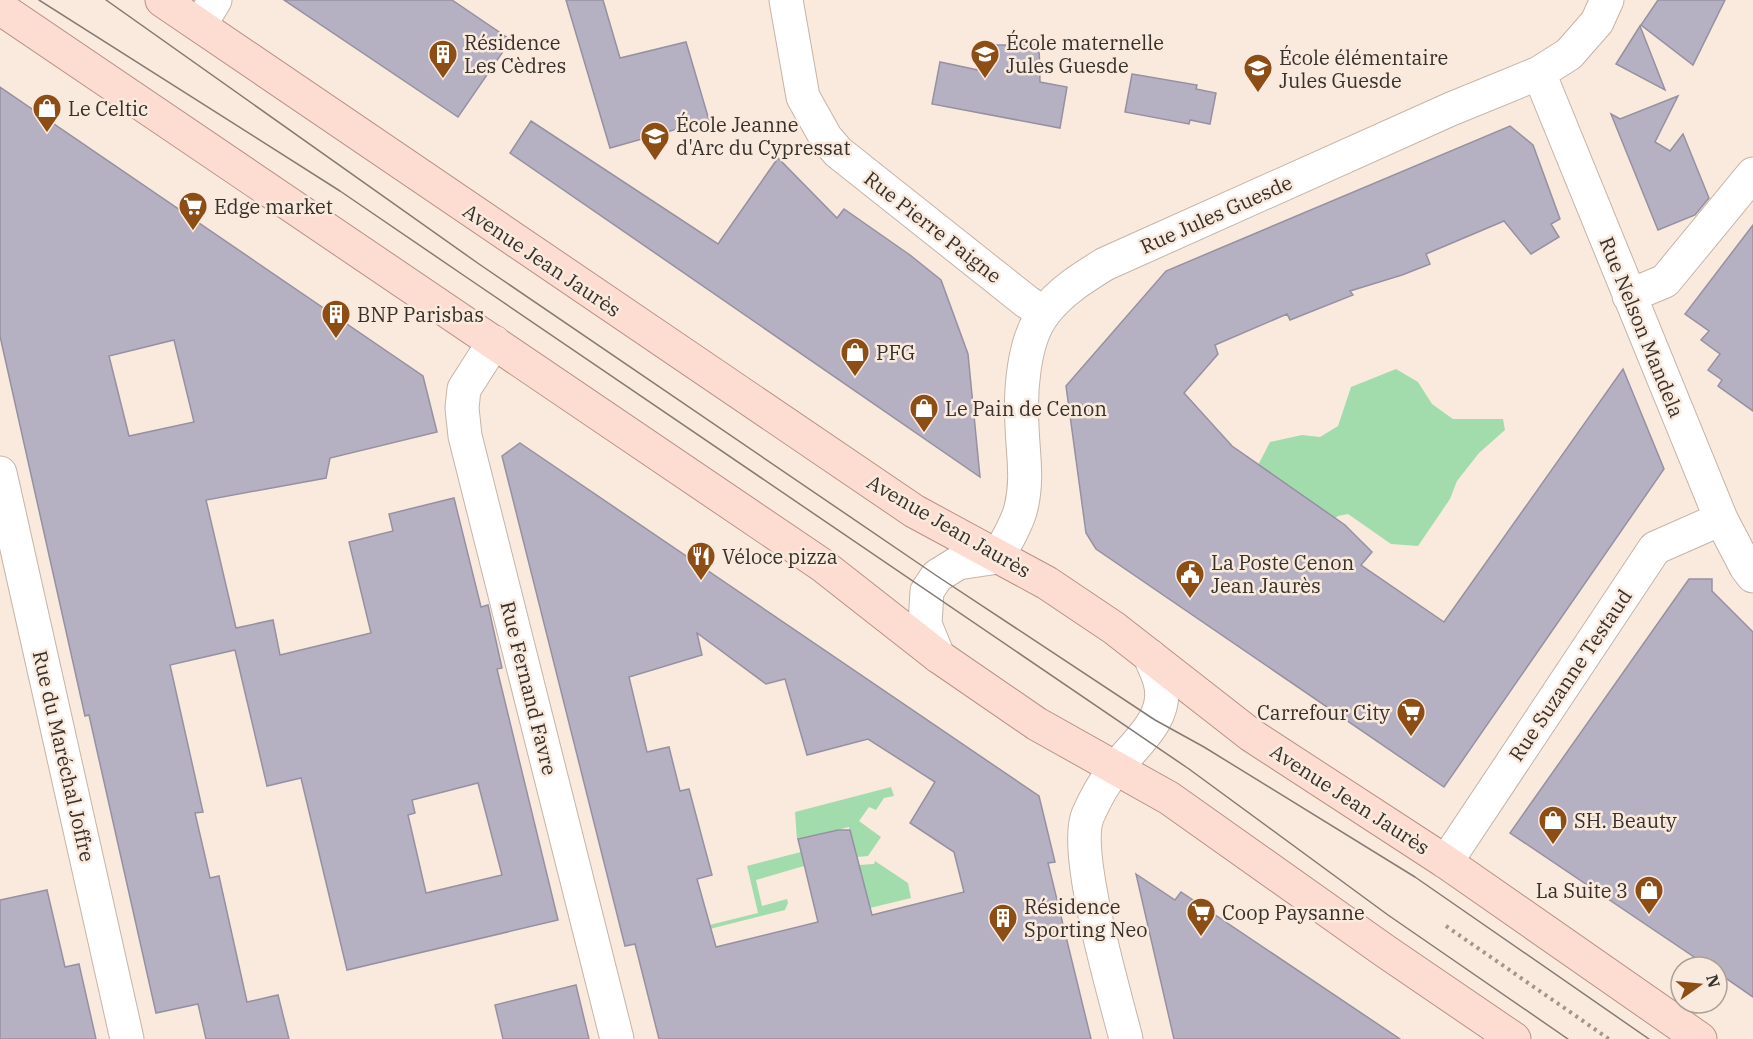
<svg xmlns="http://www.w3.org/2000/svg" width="1753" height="1039" viewBox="0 0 1753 1039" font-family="'IBM Plex Serif',serif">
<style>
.green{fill:#a2dcad}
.building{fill:#b6b1c2;stroke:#9691a2;stroke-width:1.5;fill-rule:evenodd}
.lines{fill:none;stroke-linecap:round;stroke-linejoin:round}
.minor-casing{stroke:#c4b4a8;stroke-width:35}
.major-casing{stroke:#b79284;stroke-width:35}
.path{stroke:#a1968c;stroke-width:4;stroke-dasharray:3 4.5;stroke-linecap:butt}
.minor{stroke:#fff;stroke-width:33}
.major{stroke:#fdddd1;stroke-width:33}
.tram{stroke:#857b73;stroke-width:1.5}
.labels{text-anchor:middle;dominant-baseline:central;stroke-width:5;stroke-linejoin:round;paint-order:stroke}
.poi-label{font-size:20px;fill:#37312c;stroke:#faeadd;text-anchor:start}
.street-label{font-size:20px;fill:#37312c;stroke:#faeadd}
</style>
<rect width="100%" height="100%" fill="#faeadd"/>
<!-- green -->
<path class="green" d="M 1396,369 L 1418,382 L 1432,404 L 1453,419 L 1503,419 L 1505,430 L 1479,453 L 1457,481 L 1450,499 L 1418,546 L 1391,544 L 1348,514 L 1338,516 L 1298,549 L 1240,500 L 1270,442 L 1302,435 L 1320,437 L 1338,426 L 1351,387 Z
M 891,787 L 894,796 L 884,798 L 876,810 L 869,807 L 859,821 L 881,837 L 868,856 L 857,857 L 849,827 L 797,840 L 795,812 Z
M 801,852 L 804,866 L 756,880 L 762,906 L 787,899 L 788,903 L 785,910 L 694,933 L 693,929 L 758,913 L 747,866 Z
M 875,861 L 908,883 L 911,898 L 870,908 L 859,865 L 874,864 Z"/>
<!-- building -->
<path class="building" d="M 284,0 L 452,0 L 511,40 L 458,117 Z
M 566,0 L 603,0 L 620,58 L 686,42 L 709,120 L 610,148 Z
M 1658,0 L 1725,0 L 1693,65 L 1641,25 Z
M 1640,26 L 1665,90 L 1616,64 Z
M 977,45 L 1039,45 L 1040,82 L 1067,87 L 1060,128 L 932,104 L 940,62 L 978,70 Z
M 1132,74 L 1197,85 L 1196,89 L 1216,93 L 1210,124 L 1190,120 L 1189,124 L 1125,112 Z
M 0,87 L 423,376 L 437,432 L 330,458 L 326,478 L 206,500 L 236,628 L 273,620 L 280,655 L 371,633 L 349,542 L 393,531 L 389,514 L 454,498 L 481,607 L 488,605 L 502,668 L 497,669 L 558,920 L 347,970 L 301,778 L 267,786 L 235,650 L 170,665 L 203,812 L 195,813 L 210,878 L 219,876 L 247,1002 L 278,995 L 289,1039 L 206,1039 L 198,1004 L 156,1013 L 89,715 L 85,716 L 0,336 ZM 174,340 L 194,422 L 129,436 L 109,356 ZM 478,783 L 502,875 L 426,893 L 408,815 L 415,813 L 412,800 Z
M 1678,96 L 1655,142 L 1670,151 L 1683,134 L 1709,198 L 1695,215 L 1658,230 L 1611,114 L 1620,119 Z
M 531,121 L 718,244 L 778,158 L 837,218 L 844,209 L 910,255 L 941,280 L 968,354 L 980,477 L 510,153 Z
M 1510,126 L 1533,145 L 1560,219 L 1551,224 L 1559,237 L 1531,254 L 1504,221 L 1426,254 L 1430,264 L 1402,275 L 1350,291 L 1353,295 L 1290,320 L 1287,314 L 1215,345 L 1218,354 L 1184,393 L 1232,446 L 1345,525 L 1372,552 L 1361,565 L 1444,622 L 1623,369 L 1664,469 L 1444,787 L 1096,549 L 1086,533 L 1066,386 L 1166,271 Z
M 1753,225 L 1753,411 L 1718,386 L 1722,380 L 1708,370 L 1720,354 L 1701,340 L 1709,331 L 1685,314 Z
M 520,443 L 1039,796 L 1055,862 L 1048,863 L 1091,1039 L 659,1039 L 635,944 L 625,946 L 502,456 ZM 697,633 L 766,684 L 785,679 L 807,755 L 868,739 L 935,782 L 910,823 L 954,852 L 964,892 L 872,915 L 850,830 L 838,830 L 798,839 L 818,922 L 716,947 L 697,879 L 712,875 L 689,789 L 680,791 L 669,747 L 647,752 L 629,677 L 702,655 Z
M 1689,579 L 1712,579 L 1712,591 L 1753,632 L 1753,997 L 1717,972 L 1717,967 L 1709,967 L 1510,833 Z
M 1136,874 L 1175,900 L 1181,892 L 1400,1039 L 1174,1039 Z
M 47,890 L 65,967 L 79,964 L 96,1039 L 0,1039 L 0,900 Z
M 576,985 L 589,1039 L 503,1039 L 495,1005 Z"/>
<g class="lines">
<!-- minor casing -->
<g class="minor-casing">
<path id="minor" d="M 786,0 L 803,97 L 826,138 L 838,152 L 1027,302 L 1044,313
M 200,25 L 215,0
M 1539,73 L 1721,519 L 1746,567 L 1753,576
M 1629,296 L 1665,281 L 1753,174
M 494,342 L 464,389 L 462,408 L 465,436 L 617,1039
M 0,473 L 127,1039
M 938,656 L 925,624 L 927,591 L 937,576 L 958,563 L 998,557 C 1006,541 1017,525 1021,508 C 1028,479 1023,455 1022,426 C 1020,392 1023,339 1045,312 C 1061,291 1084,277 1105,264 L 1451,109 L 1539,73 L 1569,54 L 1597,22 L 1607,0
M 1446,862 L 1655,548 L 1721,519
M 1126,1039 C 1115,995 1072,851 1088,815 C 1095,799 1105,781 1116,768 C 1136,743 1170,717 1160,682 C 1158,673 1153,665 1150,656"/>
</g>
<!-- major casing -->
<g class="major-casing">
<path id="major" d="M 162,0 L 914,511 L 1047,583 L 1114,628 L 1251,735 L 1446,862 L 1700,1039
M 0,8 L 822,565 L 938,656 L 1037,724 L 1169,798 L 1385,951 L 1514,1039"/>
</g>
<!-- path -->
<path class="path" d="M 1446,926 L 1609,1039"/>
<!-- minor -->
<use href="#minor" class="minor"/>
<!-- major -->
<use href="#major" class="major"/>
<!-- tram -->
<path class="tram" d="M 39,0 L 340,191 L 469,279 L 1189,769 L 1388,915 L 1568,1039
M 106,0 L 479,264 L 937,576 L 1155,720 L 1204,747 L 1415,877 L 1649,1039"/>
</g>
<!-- icons -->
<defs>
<g id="building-pin" transform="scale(1.5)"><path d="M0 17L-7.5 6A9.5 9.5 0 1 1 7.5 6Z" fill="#8d4e15" stroke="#faeadd"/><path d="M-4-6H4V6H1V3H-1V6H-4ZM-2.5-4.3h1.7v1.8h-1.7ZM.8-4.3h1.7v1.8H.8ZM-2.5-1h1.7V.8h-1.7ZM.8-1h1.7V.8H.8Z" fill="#fff"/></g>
<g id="school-pin" transform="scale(1.5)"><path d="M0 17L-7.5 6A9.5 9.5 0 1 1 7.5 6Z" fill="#8d4e15" stroke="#faeadd"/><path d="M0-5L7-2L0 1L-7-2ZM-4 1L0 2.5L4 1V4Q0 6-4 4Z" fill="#fff"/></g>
<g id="shop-pin" transform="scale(1.5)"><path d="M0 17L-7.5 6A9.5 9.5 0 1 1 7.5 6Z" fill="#8d4e15" stroke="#faeadd"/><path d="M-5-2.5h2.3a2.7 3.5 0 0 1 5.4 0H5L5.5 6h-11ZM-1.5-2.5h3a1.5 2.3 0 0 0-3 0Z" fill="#fff"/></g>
<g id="supermarket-pin" transform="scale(1.5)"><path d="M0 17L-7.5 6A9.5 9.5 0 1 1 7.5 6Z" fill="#8d4e15" stroke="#faeadd"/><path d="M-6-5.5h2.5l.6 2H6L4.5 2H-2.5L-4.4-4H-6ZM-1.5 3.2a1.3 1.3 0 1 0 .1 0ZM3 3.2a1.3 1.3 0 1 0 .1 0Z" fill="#fff"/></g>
<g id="restaurant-pin" transform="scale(1.5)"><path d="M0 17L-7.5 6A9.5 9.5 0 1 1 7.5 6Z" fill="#8d4e15" stroke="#faeadd"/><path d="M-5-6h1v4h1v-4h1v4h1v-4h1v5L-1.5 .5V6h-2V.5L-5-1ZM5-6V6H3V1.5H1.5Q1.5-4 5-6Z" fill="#fff"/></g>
<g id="civic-pin" transform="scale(1.5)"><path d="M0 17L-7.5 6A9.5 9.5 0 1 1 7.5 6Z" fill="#8d4e15" stroke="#faeadd"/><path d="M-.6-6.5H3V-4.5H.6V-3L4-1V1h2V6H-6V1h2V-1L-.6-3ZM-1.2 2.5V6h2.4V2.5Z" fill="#fff"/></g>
</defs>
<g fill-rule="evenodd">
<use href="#building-pin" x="443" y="54"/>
<use href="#school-pin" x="985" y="54"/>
<use href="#school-pin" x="1258" y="68"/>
<use href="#shop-pin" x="47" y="108"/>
<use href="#school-pin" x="655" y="136"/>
<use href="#supermarket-pin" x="193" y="206"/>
<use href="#building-pin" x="336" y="314"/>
<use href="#shop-pin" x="855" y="352"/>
<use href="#shop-pin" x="924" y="408"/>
<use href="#restaurant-pin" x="701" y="556"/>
<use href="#civic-pin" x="1190" y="574"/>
<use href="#supermarket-pin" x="1411" y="712"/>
<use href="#shop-pin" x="1553" y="820"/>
<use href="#shop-pin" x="1649" y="890"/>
<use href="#supermarket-pin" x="1201" y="912"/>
<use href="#building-pin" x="1003" y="918"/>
</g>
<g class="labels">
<!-- poi labels -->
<g class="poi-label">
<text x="464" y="42">Résidence<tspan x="464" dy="23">Les Cèdres</tspan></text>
<text x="1006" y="42">École maternelle<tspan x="1006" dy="23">Jules Guesde</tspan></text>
<text x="1279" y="57">École élémentaire<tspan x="1279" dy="23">Jules Guesde</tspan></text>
<text x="68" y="108">Le Celtic</text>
<text x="676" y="124">École Jeanne<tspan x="676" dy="23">d'Arc du Cypressat</tspan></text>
<text x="214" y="206">Edge market</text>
<text x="357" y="314">BNP Parisbas</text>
<text x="876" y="352">PFG</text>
<text x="945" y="408">Le Pain de Cenon</text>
<text x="722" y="556">Véloce pizza</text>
<text x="1211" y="562">La Poste Cenon<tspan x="1211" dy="23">Jean Jaurès</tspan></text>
<text x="1390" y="712" text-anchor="end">Carrefour City</text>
<text x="1574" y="820">SH. Beauty</text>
<text x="1628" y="890" text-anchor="end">La Suite 3</text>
<text x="1024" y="906">Résidence<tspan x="1024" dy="23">Sporting Neo</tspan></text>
<text x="1222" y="912">Coop Paysanne</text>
</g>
<!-- street labels -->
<g class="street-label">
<text transform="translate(1216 214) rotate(-24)">Rue Jules Guesde</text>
<text transform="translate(933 227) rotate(38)">Rue Pierre Paigne</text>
<text transform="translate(542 260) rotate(34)">Avenue Jean Jaurès</text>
<text transform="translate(1642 327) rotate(68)">Rue Nelson Mandela</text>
<text transform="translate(949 526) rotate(30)">Avenue Jean Jaurès</text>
<text transform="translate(1570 675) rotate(-56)">Rue Suzanne Testaud</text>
<text transform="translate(529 688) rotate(76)">Rue Fernand Favre</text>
<text transform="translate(64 756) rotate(77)">Rue du Maréchal Joffre</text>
<text transform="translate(1350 799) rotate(33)">Avenue Jean Jaurès</text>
</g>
</g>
<!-- north arrow -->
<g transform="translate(1699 985) rotate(75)"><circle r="28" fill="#faeadd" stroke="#aca096" stroke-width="1.5"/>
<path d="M0-4.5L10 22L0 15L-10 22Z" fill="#8d4e15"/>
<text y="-9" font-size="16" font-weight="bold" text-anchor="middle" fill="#37312c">N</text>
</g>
</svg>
